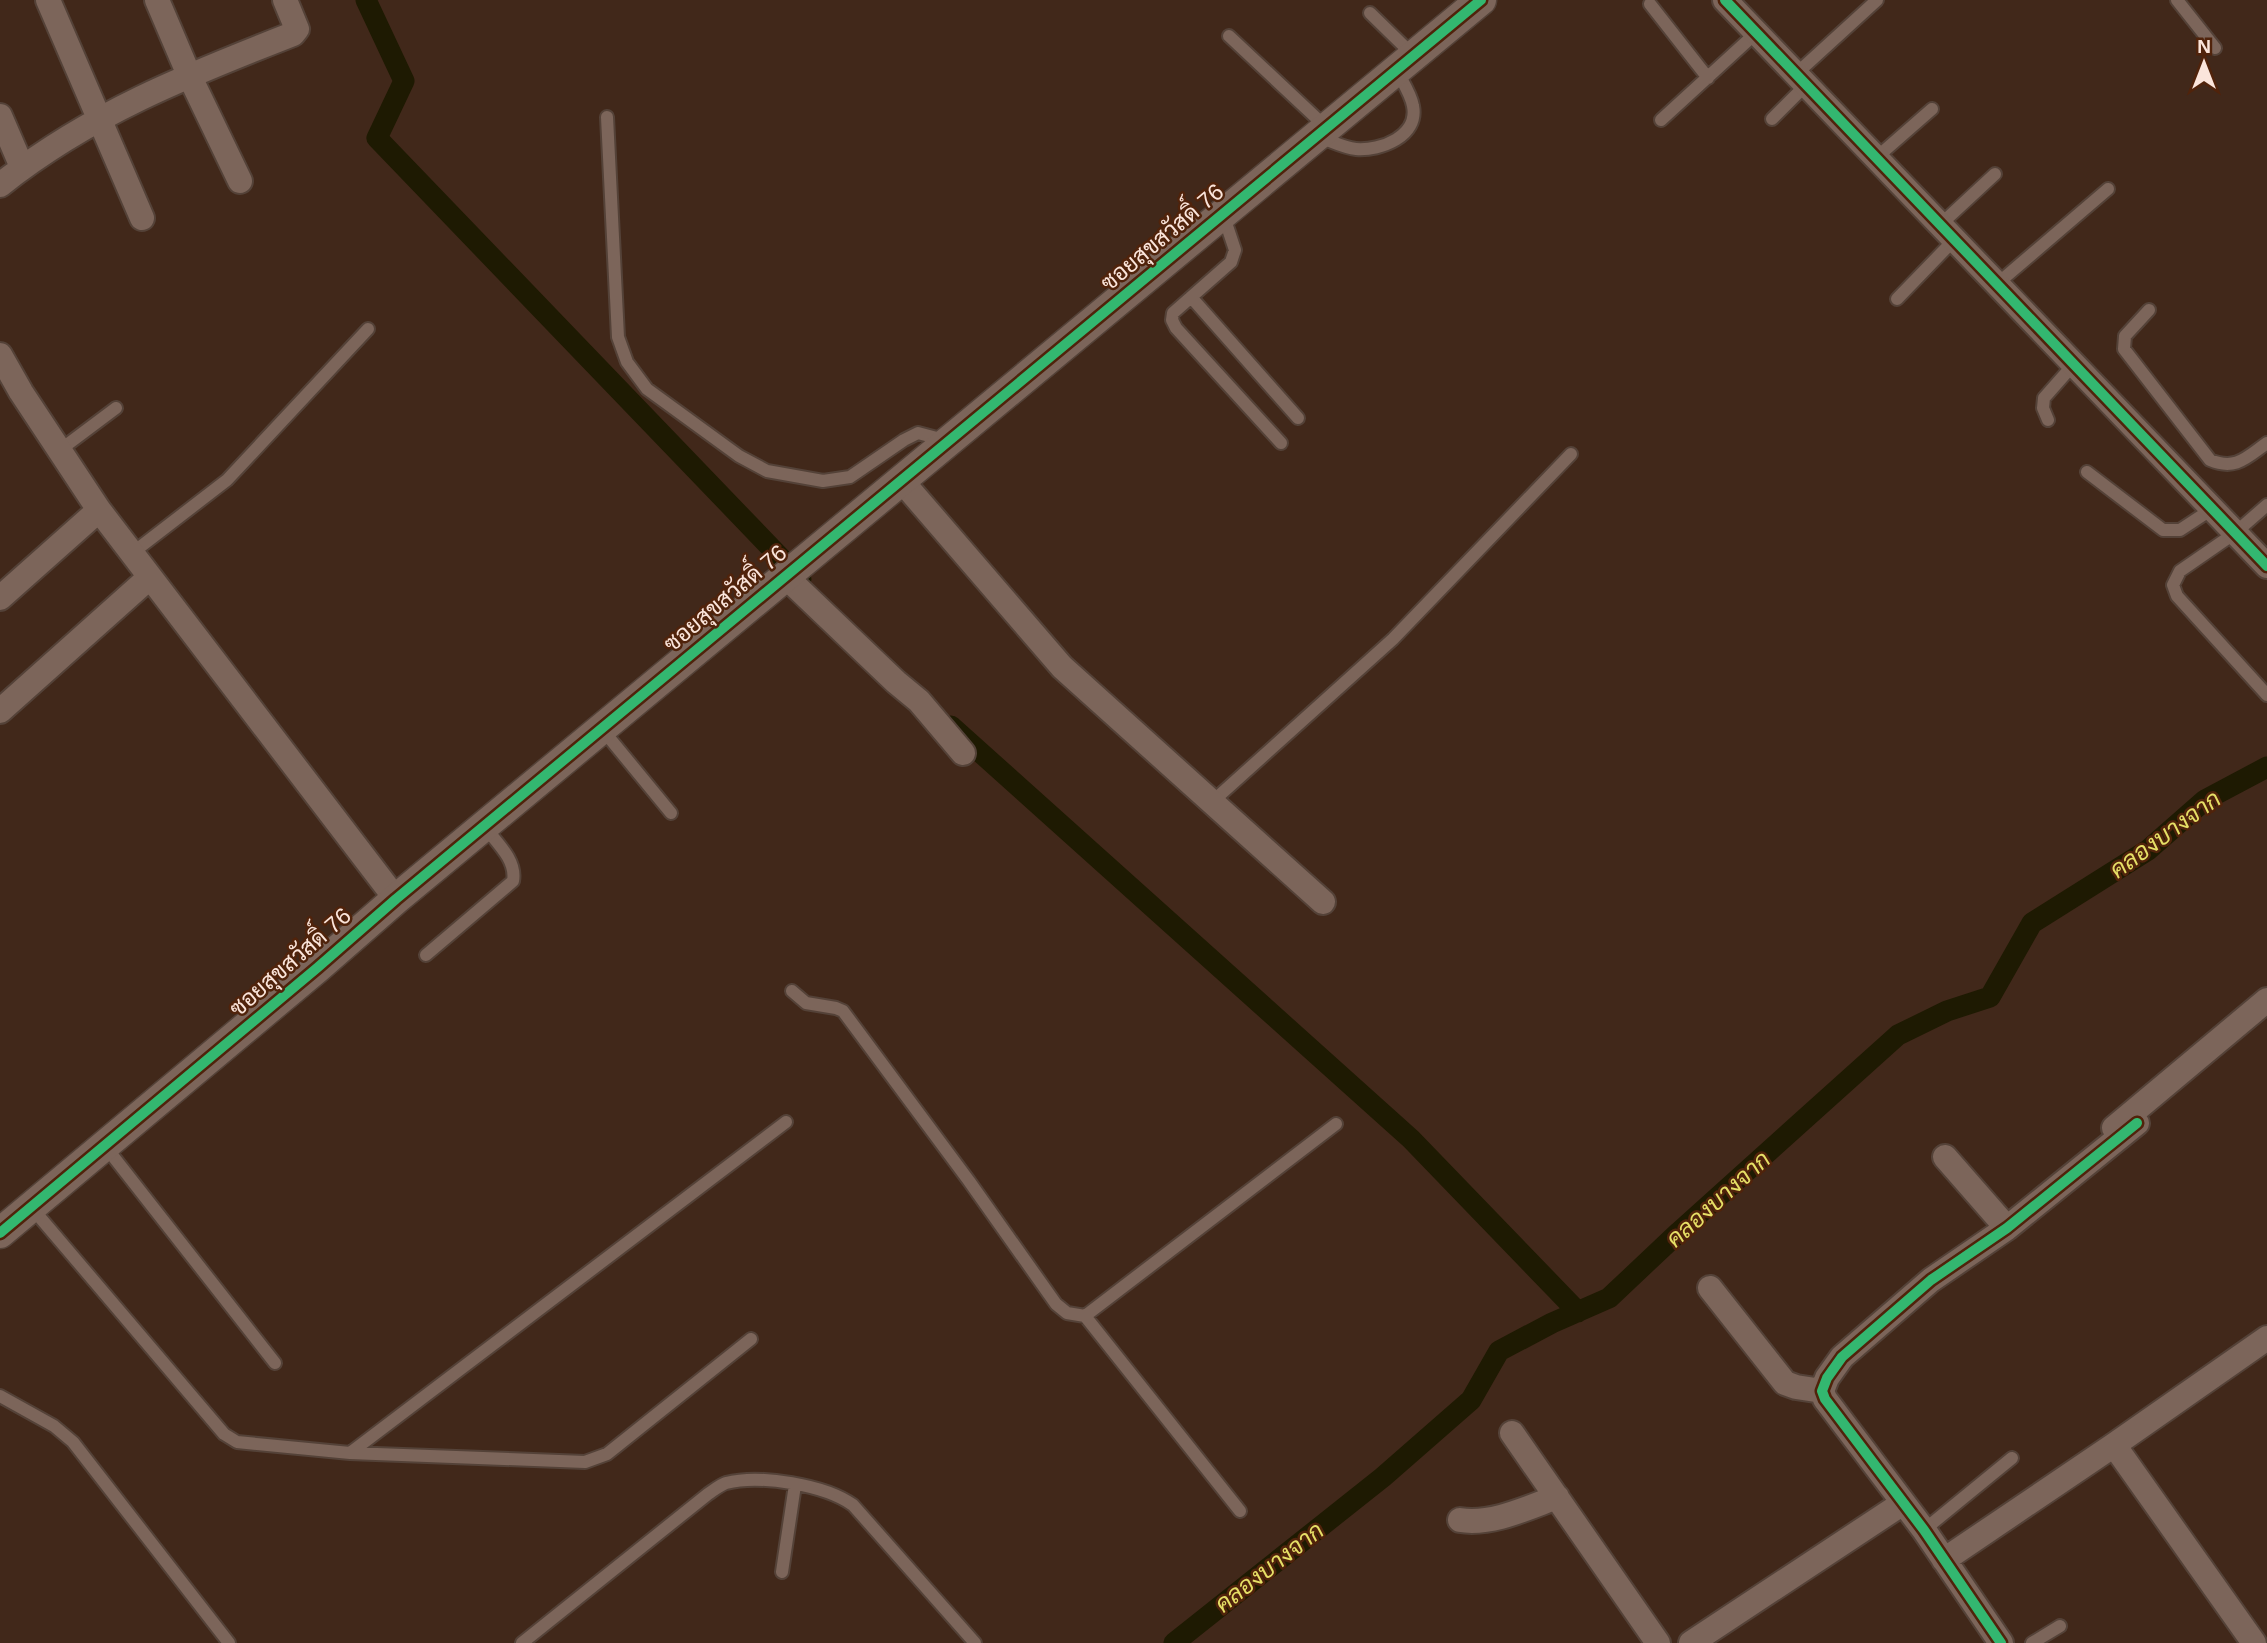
<svg xmlns="http://www.w3.org/2000/svg" width="2267" height="1643" viewBox="0 0 2267 1643" font-family="Helvetica,Sarabun,sans-serif">
<style>
.lines{fill:none;stroke-linecap:round;stroke-linejoin:round}
.canal{stroke:#1e1a02;stroke-width:21}
.service-casing{stroke:#544238;stroke-width:16}
.minor-casing{stroke:#544238;stroke-width:28}
.tertiary-casing{stroke:#544238;stroke-width:33}
.service{stroke:#7c655a;stroke-width:12}
.minor{stroke:#7c655a;stroke-width:24}
.tertiary{stroke:#7c655a;stroke-width:30}
.cycleway-casing{stroke:#50230b;stroke-width:15}
.cycleway{stroke:#33b770;stroke-width:10}
.labels{text-anchor:middle;dominant-baseline:central;stroke-width:5;stroke-linejoin:round;paint-order:stroke}
.street-label{font-size:23px;fill:#fbe5db;stroke:#50230b}
.water-label{font-size:24px;font-style:italic;fill:#e6df66;stroke:#50230b}
</style>
<rect width="100%" height="100%" fill="#41281a"/>
<g class="lines">
<!-- canal -->
<path class="canal" d="M 366,0 L 404,81 L 377,138 L 801,579
M 951,726 L 1411,1139 L 1578,1312
M 1174,1643 L 1383,1477 L 1471,1400 L 1499,1351 L 1552,1323 L 1609,1298 L 1679,1232 L 1898,1035 L 1947,1011 L 1990,997 L 2032,923 L 2148,850 L 2205,800 L 2267,767"/>
<!-- service casing -->
<g class="service-casing">
<path id="service" d="M 2177,0 L 2215,48
M 1650,4 L 1708,78
M 1370,13 L 1414,56
M 1229,36 L 1327,128
M 1796,74 L 1877,0
M 607,117 L 618,337 L 627,362 L 647,389 L 739,456 L 767,471 L 823,481 L 850,477 L 904,440 L 918,433 L 948,441
M 1772,119 L 1806,85
M 1661,120 L 1756,33
M 1319,137 C 1331,141 1344,148 1356,149 C 1381,151 1419,136 1413,106 C 1411,94 1402,81 1397,71
M 1876,158 L 1932,109
M 1223,214 L 1235,250 L 1231,262 L 1173,313 L 1172,320 L 1176,328 L 1281,443
M 1940,225 L 1995,174
M 1997,284 L 2108,189
M 1191,297 L 1298,418
M 1897,299 L 1954,240
M 2149,310 L 2125,336 L 2124,349 L 2210,460 C 2236,471 2247,457 2267,443
M 2048,420 L 2043,408 L 2044,398 L 2074,364
M 60,450 L 116,408
M 2087,472 L 2163,530 L 2180,530 L 2212,509
M 2267,505 L 2235,533 L 2180,571 L 2173,585 L 2177,596 L 2267,695
M 131,554 L 227,480 L 368,329
M 602,729 L 671,813
M 1212,802 L 1393,639 L 1571,454
M 426,955 L 513,881 C 517,860 496,842 484,826
M 792,991 L 806,1003 L 836,1008 L 843,1011 L 969,1181 L 1056,1304 L 1067,1313 L 1085,1316 L 1336,1124
M 105,1146 L 275,1363
M 32,1208 L 224,1434 L 237,1442 L 350,1453 L 585,1462 L 607,1454 L 751,1339
M 1085,1316 L 1240,1511
M 0,1396 L 54,1426 L 73,1442 L 229,1643
M 350,1453 L 786,1122
M 1924,1530 L 2012,1458
M 782,1572 L 795,1485
M 522,1643 L 708,1494 C 714,1490 720,1485 726,1483 C 760,1474 825,1485 853,1505 L 975,1643
M 2032,1643 L 2060,1626"/>
</g>
<!-- minor casing -->
<g class="minor-casing">
<path id="minor" d="M 48,0 L 142,218
M 157,0 L 189,75 L 240,181
M 1725,0 L 2267,566
M 0,116 L 22,167
M 0,185 C 89,114 188,75 293,34 L 297,29 L 285,0
M 0,355 L 21,392 L 99,510 L 396,899
M 901,480 L 1062,667 L 1323,902
M 785,576 L 896,682 L 919,701 L 963,753
M 0,598 L 99,510
M 0,711 L 150,577
M 2114,1128 L 2267,1000
M 1945,1157 L 2007,1228
M 1710,1288 L 1785,1383 L 1796,1387 L 1822,1391
M 1512,1433 L 1658,1643
M 2114,1445 L 2254,1643
M 1460,1520 C 1492,1525 1527,1508 1557,1497
M 1944,1560 L 2114,1445 L 2267,1338
M 1691,1643 L 1903,1503
M 2001,1643 L 1924,1530 L 1825,1399 L 1822,1391 L 1827,1378 L 1842,1357 L 1931,1280 L 2007,1228 L 2137,1123"/>
</g>
<!-- tertiary casing -->
<g class="tertiary-casing">
<path id="tertiary" d="M 0,1233 L 317,968 L 396,899 L 1481,0"/>
</g>
<!-- service -->
<use href="#service" class="service"/>
<!-- minor -->
<use href="#minor" class="minor"/>
<!-- tertiary -->
<use href="#tertiary" class="tertiary"/>
<!-- cycleway casing -->
<g class="cycleway-casing">
<path id="cycleway" d="M 1725,0 L 2267,566
M 0,1233 L 317,968 L 396,899 L 1481,0
M 2001,1643 L 1924,1530 L 1825,1399 L 1822,1391 L 1827,1378 L 1842,1357 L 1931,1280 L 2007,1228 L 2137,1123"/>
</g>
<!-- cycleway -->
<use href="#cycleway" class="cycleway"/>
</g>
<g class="labels">
<!-- street labels -->
<g class="street-label">
<text transform="translate(1162 237) rotate(-40)">ซอยสุขสวัสดิ์ 76</text>
<text transform="translate(725 598) rotate(-40)">ซอยสุขสวัสดิ์ 76</text>
<text transform="translate(290 962) rotate(-41)">ซอยสุขสวัสดิ์ 76</text>
</g>
<!-- water labels -->
<g class="water-label">
<text transform="translate(2165 834) rotate(-36)">คลองบางจาก</text>
<text transform="translate(1718 1199) rotate(-42)">คลองบางจาก</text>
<text transform="translate(1269 1567) rotate(-38)">คลองบางจาก</text>
</g>
</g>
<!-- north arrow -->
<g transform="translate(2204 63)" stroke="#50230b" stroke-width="5" paint-order="stroke">
<path d="M0-5L12 26L0 18L-12 26Z" fill="#fbe5db"/>
<text y="-10" font-size="19" font-weight="bold" text-anchor="middle" fill="#fbe5db">N</text>
</g>
</svg>
